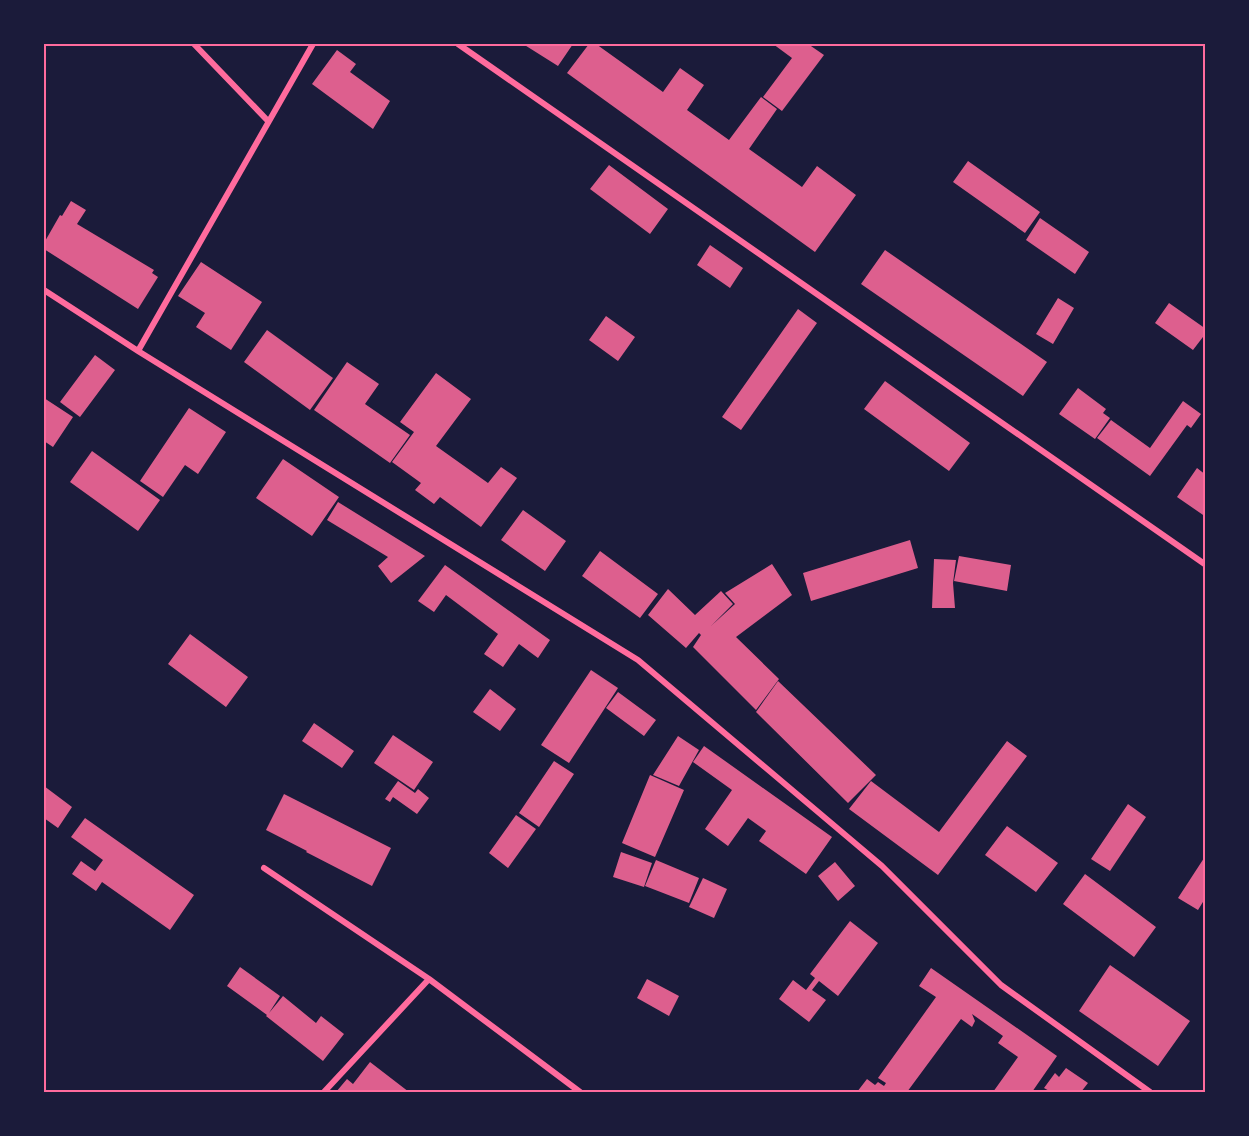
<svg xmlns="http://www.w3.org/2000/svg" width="1249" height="1136" viewBox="0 0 1249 1136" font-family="Raleway,sans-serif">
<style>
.building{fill:#dd5f8e}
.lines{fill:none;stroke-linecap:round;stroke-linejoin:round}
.minor{stroke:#ff6b9d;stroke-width:6}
.neatline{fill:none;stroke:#ff6b9d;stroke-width:2}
</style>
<rect width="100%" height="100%" fill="#1b1b3a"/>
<!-- building -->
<path class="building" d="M 523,44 L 573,44 L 558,66 Z
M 589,44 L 596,44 L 663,92 L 680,68 L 704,85 L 687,110 L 729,140 L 761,97 L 777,109 L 749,149 L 802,187 L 817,166 L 856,195 L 815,252 L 567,73 Z
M 773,44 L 808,44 L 824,55 L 782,111 L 763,97 L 792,58 Z
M 337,50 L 356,64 L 350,72 L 390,101 L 373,129 L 312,84 Z
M 968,161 L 1040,212 L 1025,233 L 953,182 Z
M 609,165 L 668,209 L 650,234 L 590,189 Z
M 71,201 L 86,210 L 77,224 L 154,270 L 152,273 L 158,277 L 138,309 L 44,249 L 44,243 L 60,215 L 62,216 Z
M 1040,218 L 1089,252 L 1075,274 L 1026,240 Z
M 710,245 L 743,268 L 730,288 L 697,265 Z
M 885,250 L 1047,362 L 1023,396 L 861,284 Z
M 201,262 L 262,302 L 231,350 L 196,327 L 205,313 L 178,296 Z
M 1058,298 L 1074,308 L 1053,344 L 1036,334 Z
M 1169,303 L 1206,329 L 1206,333 L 1193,350 L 1155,323 Z
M 798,309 L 817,323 L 741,430 L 722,417 Z
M 606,316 L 635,337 L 618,361 L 589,340 Z
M 267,330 L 333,378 L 310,410 L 244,362 Z
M 95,355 L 115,370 L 80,417 L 60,402 Z
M 347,362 L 379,384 L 365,404 L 410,435 L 390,463 L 314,410 Z
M 436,373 L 471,399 L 436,446 L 488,483 L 501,467 L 517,478 L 481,527 L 440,497 L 434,504 L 415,490 L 421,483 L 392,462 L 414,432 L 400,422 Z
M 885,381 L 970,443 L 949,471 L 864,409 Z
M 1078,388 L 1106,409 L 1103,413 L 1110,418 L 1095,439 L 1059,414 Z
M 44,398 L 73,417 L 53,447 L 44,441 Z
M 1183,401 L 1201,414 L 1191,428 L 1187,425 L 1150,476 L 1097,438 L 1111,420 L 1150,448 Z
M 189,408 L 226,432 L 198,474 L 185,465 L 163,497 L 140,481 Z
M 92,451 L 160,500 L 138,531 L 70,482 Z
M 283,459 L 339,497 L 312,536 L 256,498 Z
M 1197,468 L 1206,475 L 1206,517 L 1177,497 Z
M 338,502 L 425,556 L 391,583 L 378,566 L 388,557 L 327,520 Z
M 523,510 L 566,541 L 545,571 L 501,540 Z
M 910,540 L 918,568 L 811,601 L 803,573 Z
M 600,551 L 658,594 L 640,618 L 582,576 Z
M 959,556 L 1011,565 L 1007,591 L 954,581 Z
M 934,559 L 956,560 L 953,583 L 955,608 L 932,608 Z
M 772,564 L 792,595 L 736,637 L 779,679 L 756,710 L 693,647 L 701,635 L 699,633 L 686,648 L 648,615 L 668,589 L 695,615 L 721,591 L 733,604 L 711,626 L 735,604 L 725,593 Z
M 445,565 L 550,640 L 538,658 L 519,644 L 503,667 L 484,654 L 498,634 L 446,595 L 434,612 L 418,601 Z
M 190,634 L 248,677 L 226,707 L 168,664 Z
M 591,670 L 618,688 L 569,763 L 541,745 Z
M 778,681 L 876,775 L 848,803 L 756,712 Z
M 490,689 L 516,709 L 500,731 L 473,712 Z
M 618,692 L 656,720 L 644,736 L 606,708 Z
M 314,723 L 354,751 L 342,768 L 302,741 Z
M 393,735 L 433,762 L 414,790 L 374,763 Z
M 678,736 L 699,750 L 679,786 L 653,775 Z
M 1007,741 L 1027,756 L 938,875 L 849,809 L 871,781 L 939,832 Z
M 704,746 L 832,837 L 806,874 L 759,841 L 766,831 L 748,818 L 728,846 L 705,829 L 732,790 L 693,762 Z
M 554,761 L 574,774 L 539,827 L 519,813 Z
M 650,775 L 684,790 L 655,857 L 622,843 Z
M 398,781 L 415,793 L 418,789 L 429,798 L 417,814 L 393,797 L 390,802 L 385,799 Z
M 44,786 L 72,807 L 58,828 L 44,818 Z
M 284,794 L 391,848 L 372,886 L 306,852 L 307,851 L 266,830 Z
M 1128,804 L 1146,817 L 1110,871 L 1091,859 Z
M 516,815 L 536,829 L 508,868 L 489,853 Z
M 85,818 L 194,895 L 170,930 L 102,882 L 96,891 L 72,874 L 81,861 L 95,871 L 103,860 L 71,837 Z
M 1007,826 L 1058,863 L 1036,892 L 985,855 Z
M 621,852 L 652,863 L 644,887 L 613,877 Z
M 1206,855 L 1206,897 L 1198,910 L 1178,898 Z
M 656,860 L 699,878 L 689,903 L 645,886 Z
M 835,862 L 855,886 L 838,901 L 818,876 Z
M 1085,874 L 1156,927 L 1134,957 L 1063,904 Z
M 703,878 L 727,889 L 714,918 L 689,907 Z
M 850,921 L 878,943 L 838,996 L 819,981 L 812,990 L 826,1000 L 809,1022 L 779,999 L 793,980 L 806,990 L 815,978 L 810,974 Z
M 1110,965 L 1190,1021 L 1158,1066 L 1079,1011 Z
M 240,967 L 280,996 L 269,1013 L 283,996 L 316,1023 L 321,1016 L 344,1034 L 323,1061 L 266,1016 L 267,1015 L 227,986 Z
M 931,968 L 1057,1056 L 1032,1092 L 993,1092 L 1018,1057 L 998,1043 L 1003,1036 L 972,1014 L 975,1021 L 972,1027 L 961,1019 L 907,1092 L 857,1092 L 867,1079 L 875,1085 L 878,1082 L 884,1086 L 886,1083 L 878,1078 L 936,997 L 919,986 Z
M 647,979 L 679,996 L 669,1016 L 637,998 Z
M 370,1062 L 409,1092 L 336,1092 L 347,1079 L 353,1084 Z
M 1066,1068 L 1088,1083 L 1081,1092 L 1051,1092 L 1044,1088 L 1055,1073 L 1059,1077 Z"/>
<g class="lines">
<!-- minor -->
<path class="minor" d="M 194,44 L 268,121
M 458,44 L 1206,565
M 44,290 L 138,351 L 638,660 L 882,866 L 1001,985 L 1150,1092
M 138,351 L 313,44
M 264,868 L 429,979
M 324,1092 L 429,979 L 580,1092"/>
</g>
<!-- border -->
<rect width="1249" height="1136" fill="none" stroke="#1b1b3a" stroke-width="90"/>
<rect x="45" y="45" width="1159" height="1046" class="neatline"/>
</svg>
